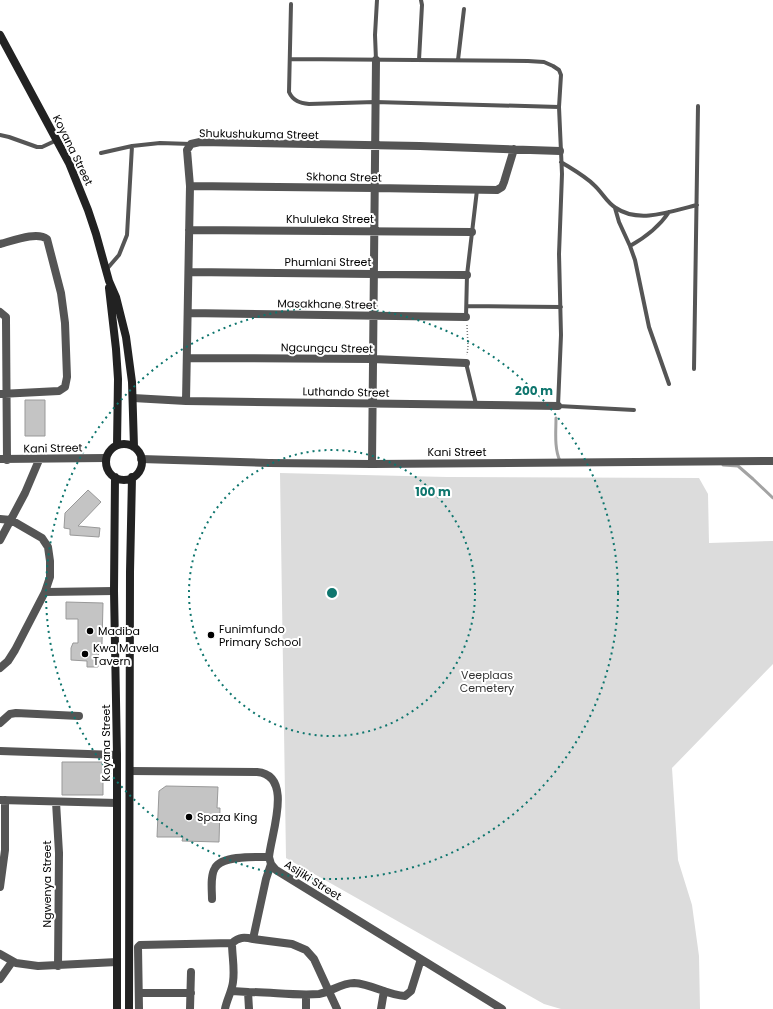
<svg xmlns="http://www.w3.org/2000/svg" width="773" height="1009" viewBox="0 0 773 1009" font-family="Poppins,sans-serif">
<style>
.green{fill:#dcdcdc}
.lines{fill:none;stroke-linecap:round;stroke-linejoin:round}
.stream{stroke:#a3a3a3;stroke-width:3}
.building{fill:#c4c4c4;stroke:#999}
.path{stroke:#777;stroke-width:1.5;stroke-dasharray:1 2;stroke-linecap:butt}
.lane{stroke:#555;stroke-width:4}
.street{stroke:#555;stroke-width:8}
.secondary{stroke:#222;stroke-width:8}
.ring{fill:none;stroke:#0f766e;stroke-width:2;stroke-dasharray:2 4}
.poi-dot{fill:#000;stroke:#fff;stroke-width:1.5}
.labels{text-anchor:middle;dominant-baseline:central;stroke-width:4;stroke-linejoin:round;paint-order:stroke}
.street-label{font-size:11px;fill:#000;stroke:#fff}
.poi-label{font-size:11px;fill:#000;stroke:#fff;text-anchor:start}
.park-label{font-size:11px;fill:#333;stroke:#fff}
.centre{fill:#0f766e;stroke:#fff;stroke-width:2}
.ring-label{font-size:12px;text-anchor:middle;font-weight:bold;fill:#0f766e;stroke:#fff;stroke-width:4;stroke-linejoin:round;paint-order:stroke}
</style>
<rect width="100%" height="100%" fill="#fff"/>
<!-- green -->
<path class="green" d="M 280,473 L 447,477 L 699,478 L 708,494 L 709,543 L 773,541 L 773,664 L 672,768 L 678,860 L 692,905 L 699,956 L 700,1009 L 561,1009 L 544,1004 L 286,858 Z"/>
<g class="lines">
<!-- stream -->
<path class="stream" d="M 556,418 C 556,431 554,448 560,461
M 723,465 L 738,466 L 753,479 L 773,498"/>
</g>
<!-- building -->
<path class="building" d="M 25,400 L 45,400 L 45,436 L 25,436 Z
M 88,490 L 101,502 L 78,526 L 100,528 L 99,537 L 70,535 L 70,529 L 64,528 L 65,513 Z
M 66,602 L 103,603 L 102,644 L 99,644 L 98,667 L 87,667 L 87,661 L 71,660 L 71,648 L 73,643 L 78,643 L 78,619 L 66,619 Z
M 62,762 L 103,762 L 103,795 L 62,795 Z
M 166,786 L 218,787 L 217,808 L 220,808 L 219,842 L 182,841 L 183,837 L 157,837 L 159,791 Z"/>
<g class="lines">
<!-- path -->
<path class="path" d="M 467,325 L 468,347 L 467,355"/>
<!-- lane -->
<path class="lane" d="M 291,4 L 289,92 C 293,101 300,103 309,104 L 375,102 L 559,107
M 290,59 L 528,61 L 544,62 L 553,66 L 559,70 L 561,75 L 559,107 L 562,174 L 559,254 L 561,335 L 558,406 L 634,410
M 376,60 L 375,35 L 377,0
M 419,60 L 422,5 L 421,0
M 458,60 L 464,9
M 0,135 L 9,137 L 37,147 L 42,147 L 57,140
M 101,153 L 132,146 L 160,143 L 191,144
M 561,162 C 572,169 585,176 594,185 C 602,192 607,203 616,208 C 639,224 672,211 697,205
M 615,208 L 619,222 L 630,246 L 635,260 L 649,327 L 669,384
M 630,246 C 646,237 659,227 669,212
M 106,270 L 119,255 L 127,235 L 132,146
M 467,306 L 561,307
M 466,317 L 467,275 L 477,190
M 466,363 L 476,404
M 694,369 L 698,106"/>
<!-- street -->
<path class="street" d="M 190,186 L 374,188 L 497,190 L 502,187 L 504,182 L 514,149
M 189,230 L 472,232
M 0,244 C 12,241 37,231 47,239 L 61,293 L 65,323 L 67,377 L 65,387 L 59,391 L 0,394
M 189,272 L 467,275
M 0,312 L 6,317 L 6,321 L 7,460
M 188,313 L 466,317
M 187,358 L 373,359 L 466,363
M 133,398 L 186,401 L 558,406
M 186,401 L 190,186 L 187,150 L 191,144 L 200,142 L 420,146 L 560,151
M 0,459 L 106,458
M 141,459 L 269,463 L 372,464 L 773,461
M 372,464 L 376,60
M 0,519 L 11,520 L 42,538 L 48,547 L 50,561 L 50,577 L 45,592 L 15,650 L 8,661 L 0,668
M 0,540 L 25,493 L 39,460
M 45,592 L 114,591
M 0,723 L 10,714 L 16,713 L 79,716
M 0,751 L 117,755
M 130,771 L 257,772 C 294,775 271,834 269,857 L 271,864 L 276,870 L 502,1009
M 0,800 L 117,803
M 56,802 L 59,853 L 58,966
M 0,887 L 5,850 L 5,800
M 212,899 C 212,890 210,876 215,868 C 222,855 256,857 269,857
M 253,939 L 292,944 L 306,950 L 314,959 L 337,1009
M 0,954 L 16,963 L 38,966 L 117,962
M 0,979 L 12,962
M 232,991 L 248,992 L 249,1009
M 248,992 C 272,992 296,996 319,994 C 331,992 341,983 354,983 C 372,984 387,995 405,996 L 411,991 L 421,959
M 139,993 L 191,993
M 306,995 L 306,1009
M 139,1009 L 138,947 L 140,945 L 232,943
M 190,1009 L 191,972
M 225,1009 C 227,999 232,991 233,982 C 235,969 232,956 232,943 C 239,937 244,937 253,939 L 266,879 L 271,864
M 381,1009 L 384,991"/>
<!-- secondary -->
<path class="secondary" d="M 0,35 L 69,163 L 88,210 L 96,234 L 109,281 L 116,297 L 126,337 L 132,382 L 134,447
M 109,288 L 116,349 L 118,379 L 117,445
M106 462a18 18 0 1 1 36 0a18 18 0 1 1-36 0Z
M 115,477 L 114,591 L 117,755 L 117,1009
M 129,1009 L 130,572 L 132,477"/>
</g>
<!-- distance rings -->
<g class="ring">
<circle cx="332" cy="593" r="143"/>
<circle cx="332" cy="593" r="286"/>
</g>
<!-- markers -->
<g class="poi-dot">
<circle cx="90" cy="631" r="4"/>
<circle cx="211" cy="635" r="4"/>
<circle cx="85" cy="654" r="4"/>
<circle cx="189" cy="817" r="4"/>
</g>
<g class="labels">
<!-- street labels -->
<g class="street-label">
<text transform="translate(259 134) rotate(1)">Shukushukuma Street</text>
<text transform="translate(73 150) rotate(64)">Koyana Street</text>
<text transform="translate(344 177) rotate(1)">Skhona Street</text>
<text x="330" y="219">Khululeka Street</text>
<text x="328" y="262">Phumlani Street</text>
<text transform="translate(327 304) rotate(1)">Masakhane Street</text>
<text transform="translate(327 348) rotate(1)">Ngcungcu Street</text>
<text transform="translate(346 392) rotate(1)">Luthando Street</text>
<text transform="translate(53 448) rotate(-1)">Kani Street</text>
<text x="457" y="452">Kani Street</text>
<text transform="translate(106 743) rotate(-90)">Koyana Street</text>
<text transform="translate(313 880) rotate(32)">Asijiki Street</text>
<text transform="translate(47 884) rotate(-90)">Ngwenya Street</text>
</g>
<!-- poi labels -->
<g class="poi-label">
<text x="219" y="629">Funimfundo<tspan x="219" dy="13">Primary School</tspan></text>
<text x="98" y="631">Madiba</text>
<text x="93" y="648">Kwa Mavela<tspan x="93" dy="13">Tavern</tspan></text>
<text x="197" y="817">Spaza King</text>
</g>
<!-- park labels -->
<g class="park-label">
<text x="487" y="675">Veeplaas<tspan x="487" dy="13">Cemetery</tspan></text>
</g>
</g>
<circle cx="332" cy="593" r="6" class="centre"/>
<g class="ring-label">
<text x="534" y="395">200 m</text>
<text x="433" y="496">100 m</text>
</g>
</svg>
